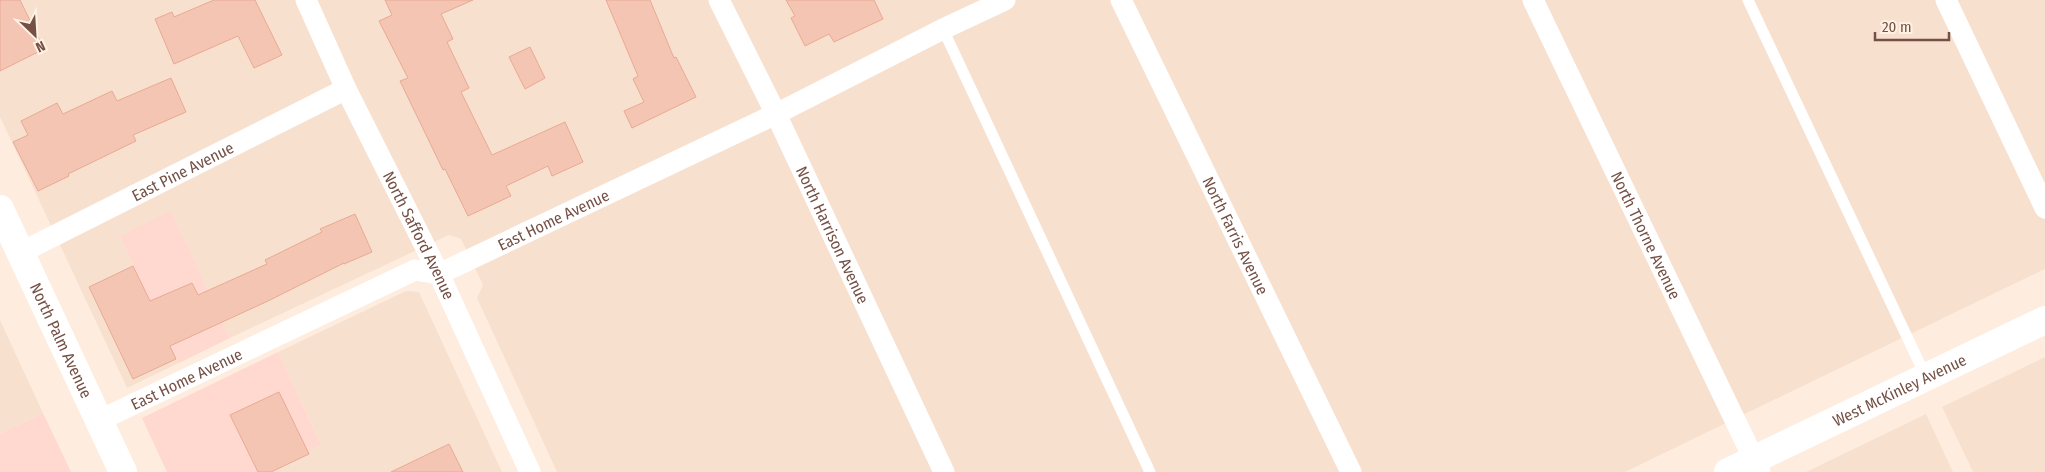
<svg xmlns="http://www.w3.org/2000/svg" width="2045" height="472" viewBox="0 0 2045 472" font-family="'Fira Sans Condensed',sans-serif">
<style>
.residential{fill:#f8e0cf}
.commercial{fill:#ffd8d0}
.building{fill:#f5c5b4;stroke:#e8a993}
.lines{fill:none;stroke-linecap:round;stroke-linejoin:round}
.service{stroke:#fff;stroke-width:11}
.minor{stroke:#fff;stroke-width:21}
.secondary{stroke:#fff;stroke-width:28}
.labels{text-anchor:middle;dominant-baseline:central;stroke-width:5;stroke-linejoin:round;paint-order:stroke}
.street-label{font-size:16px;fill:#745045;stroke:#fff2e5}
</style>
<rect width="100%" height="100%" fill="#feedde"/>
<!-- residential -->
<path class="residential" d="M 0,0 L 2045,0 L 2045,269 L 1625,472 L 557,472 L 477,298 L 483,285 L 461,239 L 449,235 L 230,338 L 171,212 L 120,236 L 179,363 L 127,388 L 0,117 Z
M 406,291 L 419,292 L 502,472 L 267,472 L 321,445 L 278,352 Z
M 0,320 L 43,413 L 0,434 Z
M 2045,357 L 2045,472 L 1973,472 L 1942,407 Z
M 1926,414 L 1953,472 L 1806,472 Z"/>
<!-- commercial -->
<path class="commercial" d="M 171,211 L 230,338 L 179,363 L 120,236 Z
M 278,352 L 321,445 L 267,472 L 167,472 L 142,418 Z
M 43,413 L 71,472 L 0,472 L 0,434 Z"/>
<!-- building -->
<path class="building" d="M 0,0 L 20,0 L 44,49 L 0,71 Z
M 214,0 L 255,0 L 282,55 L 254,68 L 238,36 L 174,64 L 155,19 L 172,12 L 174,17 Z
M 385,0 L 473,0 L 441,14 L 453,39 L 447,42 L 469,88 L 461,92 L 492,155 L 565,122 L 583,162 L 552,176 L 548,166 L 506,186 L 511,196 L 468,216 L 445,169 L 443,170 L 400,81 L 408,78 L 379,21 L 392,15 Z
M 606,0 L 650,0 L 674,58 L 676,57 L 696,97 L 632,128 L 624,111 L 644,102 L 633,79 L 638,76 Z
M 786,0 L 874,0 L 883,19 L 834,42 L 829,34 L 805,46 L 791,18 L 795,16 Z
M 530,47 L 545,78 L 525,89 L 509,57 Z
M 171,78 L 186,112 L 133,135 L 136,141 L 68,174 L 69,176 L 38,191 L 13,142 L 28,135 L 21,121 L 57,103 L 63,114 L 112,91 L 117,101 Z
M 355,214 L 372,252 L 344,264 L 344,263 L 268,301 L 170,346 L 176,359 L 133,379 L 89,287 L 133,266 L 150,301 L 192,283 L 198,295 L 267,264 L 265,260 L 322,232 L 320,229 Z
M 279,392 L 309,454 L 271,472 L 258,472 L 230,415 Z
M 449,444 L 463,472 L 391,472 Z"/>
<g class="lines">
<!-- service -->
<path class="service" d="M 1748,0 L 1926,377
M 943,29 L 1150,472"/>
<!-- minor -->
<g class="minor">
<path id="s1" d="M 306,0 L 346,89 L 439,274 L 530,472"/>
<path id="s2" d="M 719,0 L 776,114 L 944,472"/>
<path id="s3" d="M 1121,0 L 1351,472"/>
<path id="s4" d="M 1533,0 L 1760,472"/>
<path d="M 1946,0 L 2045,208"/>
<path id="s5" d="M 20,253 L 346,89"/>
<path id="s6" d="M 98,421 L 415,270 L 439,274 L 776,114 L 943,29 L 1005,0"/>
</g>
<!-- secondary -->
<g class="secondary">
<path id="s7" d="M 0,209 L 123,472"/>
<path id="s8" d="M 1728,472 L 2045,320"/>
</g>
</g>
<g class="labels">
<!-- street labels -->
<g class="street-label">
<text stroke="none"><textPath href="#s5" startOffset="182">East Pine Avenue</textPath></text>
<text stroke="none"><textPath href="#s6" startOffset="502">East Home Avenue</textPath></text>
<text stroke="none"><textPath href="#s1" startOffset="261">North Safford Avenue</textPath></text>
<text stroke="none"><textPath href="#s2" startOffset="261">North Harrison Avenue</textPath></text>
<text stroke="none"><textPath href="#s3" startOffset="262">North Farris Avenue</textPath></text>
<text stroke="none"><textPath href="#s4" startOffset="261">North Thorne Avenue</textPath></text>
<text stroke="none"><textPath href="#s7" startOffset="145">North Palm Avenue</textPath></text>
<text stroke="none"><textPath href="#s6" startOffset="98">East Home Avenue</textPath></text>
<text stroke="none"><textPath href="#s8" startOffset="190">West McKinley Avenue</textPath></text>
</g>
</g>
<!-- north arrow -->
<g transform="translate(35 35) rotate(155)" stroke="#fff2e5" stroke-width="4" paint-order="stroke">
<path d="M0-4L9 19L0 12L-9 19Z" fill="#745045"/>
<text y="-8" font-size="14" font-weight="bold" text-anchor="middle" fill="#745045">N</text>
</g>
<!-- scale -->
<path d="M1875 32v8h74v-8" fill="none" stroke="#745045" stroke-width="2.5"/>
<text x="1882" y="32" font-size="15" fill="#745045" stroke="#fff2e5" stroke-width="4" paint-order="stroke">20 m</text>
</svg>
